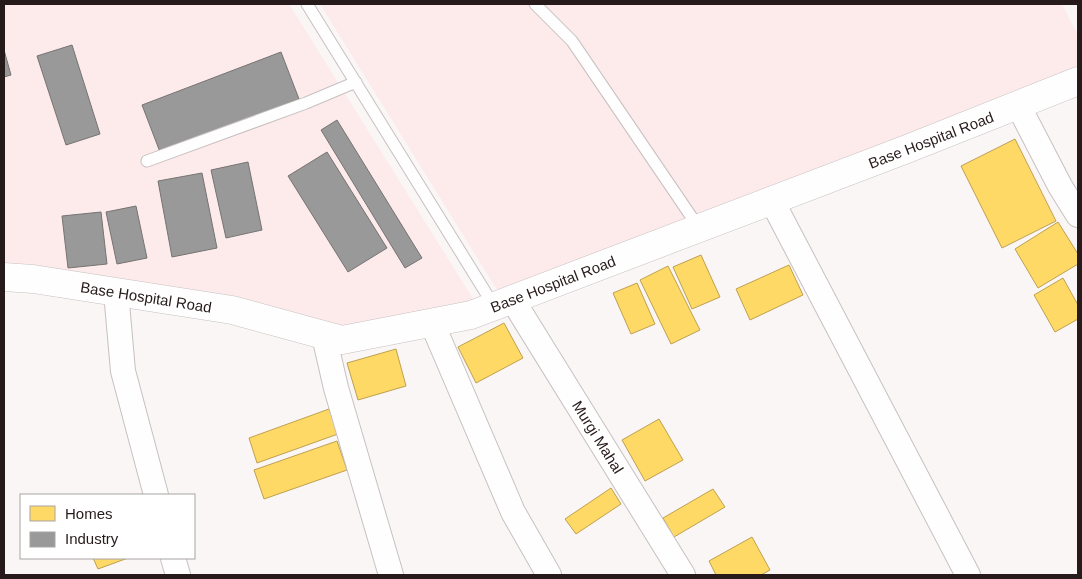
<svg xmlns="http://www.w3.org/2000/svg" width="1082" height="579" viewBox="0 0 1082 579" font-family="Helvetica,sans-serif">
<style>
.built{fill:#fdebec}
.homes{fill:#ffd966;stroke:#bea04f}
.industry{fill:#999;stroke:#777373}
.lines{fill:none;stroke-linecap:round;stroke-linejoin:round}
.lane-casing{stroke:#c8c0c0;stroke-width:13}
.street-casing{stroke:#c8c0c0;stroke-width:26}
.secondary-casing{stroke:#c8c0c0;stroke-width:29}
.lane{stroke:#fefefe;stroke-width:11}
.street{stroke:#fefefe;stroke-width:24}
.secondary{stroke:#fefefe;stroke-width:28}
.labels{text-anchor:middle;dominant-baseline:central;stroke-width:5;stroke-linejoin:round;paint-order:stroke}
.street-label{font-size:15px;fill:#271a1a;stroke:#fff}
</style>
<rect width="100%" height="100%" fill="#faf6f6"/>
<!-- built -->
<path class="built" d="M 4,4 L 289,4 L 475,302 L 342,330 L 4,265 Z
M 320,4 L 1062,4 L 1078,35 L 1078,66 L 945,124 L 499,293 Z"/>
<!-- homes -->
<path class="homes" d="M 1015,139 L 1056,221 L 1002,248 L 961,166 Z
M 1058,222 L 1078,254 L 1078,264 L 1038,288 L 1015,249 Z
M 701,255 L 720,297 L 692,309 L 673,267 Z
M 789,265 L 803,295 L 750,320 L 736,289 Z
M 668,266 L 700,330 L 671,344 L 640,280 Z
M 1063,278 L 1078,305 L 1078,319 L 1055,332 L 1034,295 Z
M 637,283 L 655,324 L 631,334 L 613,293 Z
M 504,323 L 523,358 L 476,383 L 458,347 Z
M 396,349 L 406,386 L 358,400 L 347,363 Z
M 329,409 L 338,434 L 257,463 L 249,438 Z
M 659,419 L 683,460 L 645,481 L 622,440 Z
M 337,441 L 347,470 L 264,499 L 254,470 Z
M 611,488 L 621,504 L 576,534 L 565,519 Z
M 713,489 L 725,507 L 674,537 L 663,518 Z
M 752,537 L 770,570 L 761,575 L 716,575 L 709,561 Z
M 93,558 L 128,558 L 98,569 Z"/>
<!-- industry -->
<path class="industry" d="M 72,45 L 100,134 L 66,145 L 37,56 Z
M 4,50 L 11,75 L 4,77 Z
M 281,52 L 299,99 L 160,152 L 142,105 Z
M 337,120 L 422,258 L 405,268 L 321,130 Z
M 327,152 L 387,248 L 348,272 L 288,176 Z
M 248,162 L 262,230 L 226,238 L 211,170 Z
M 202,173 L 217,248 L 172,257 L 158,181 Z
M 136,206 L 147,258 L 117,264 L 106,212 Z
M 101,212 L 107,264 L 68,268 L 62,216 Z"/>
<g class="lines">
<!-- lane casing -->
<g class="lane-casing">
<path id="lane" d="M 307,4 L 494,306
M 535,4 L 572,41 L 699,228
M 147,161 L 306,103 L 356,82"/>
</g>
<!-- street casing -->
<g class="street-casing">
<path id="street" d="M 1018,105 L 1060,186 L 1078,215
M 772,201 L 968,575
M 116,292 L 123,371 L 156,495
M 512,299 L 683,575
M 432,323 L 513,512 L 549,575
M 324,336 L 336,388 L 391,575
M 173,558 L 178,575"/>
</g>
<!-- secondary casing -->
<g class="secondary-casing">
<path id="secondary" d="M 4,277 L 33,279 L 232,310 L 342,340 L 471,315 L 907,149 L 1078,81"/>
</g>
<!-- lane -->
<use href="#lane" class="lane"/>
<!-- street -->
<use href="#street" class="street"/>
<!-- secondary -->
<use href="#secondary" class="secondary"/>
</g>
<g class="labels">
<!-- street labels -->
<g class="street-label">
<text transform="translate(931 140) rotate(-21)">Base Hospital Road</text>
<text transform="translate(553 284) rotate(-21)">Base Hospital Road</text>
<text transform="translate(146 297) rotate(9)">Base Hospital Road</text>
<text transform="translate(598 437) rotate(58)">Murgi Mahal</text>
</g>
</g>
<!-- border -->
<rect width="1082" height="579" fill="none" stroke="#271a1a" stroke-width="10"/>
<!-- legend -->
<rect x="20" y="494" width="175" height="65" fill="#ffffff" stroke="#a9a3a3"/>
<rect x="30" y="506" width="25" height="15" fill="#ffd966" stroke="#a9a3a3"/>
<text x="65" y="519" font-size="15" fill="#271a1a">Homes</text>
<rect x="30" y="532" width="25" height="15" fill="#999999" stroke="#a9a3a3"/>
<text x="65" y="544" font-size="15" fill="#271a1a">Industry</text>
</svg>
